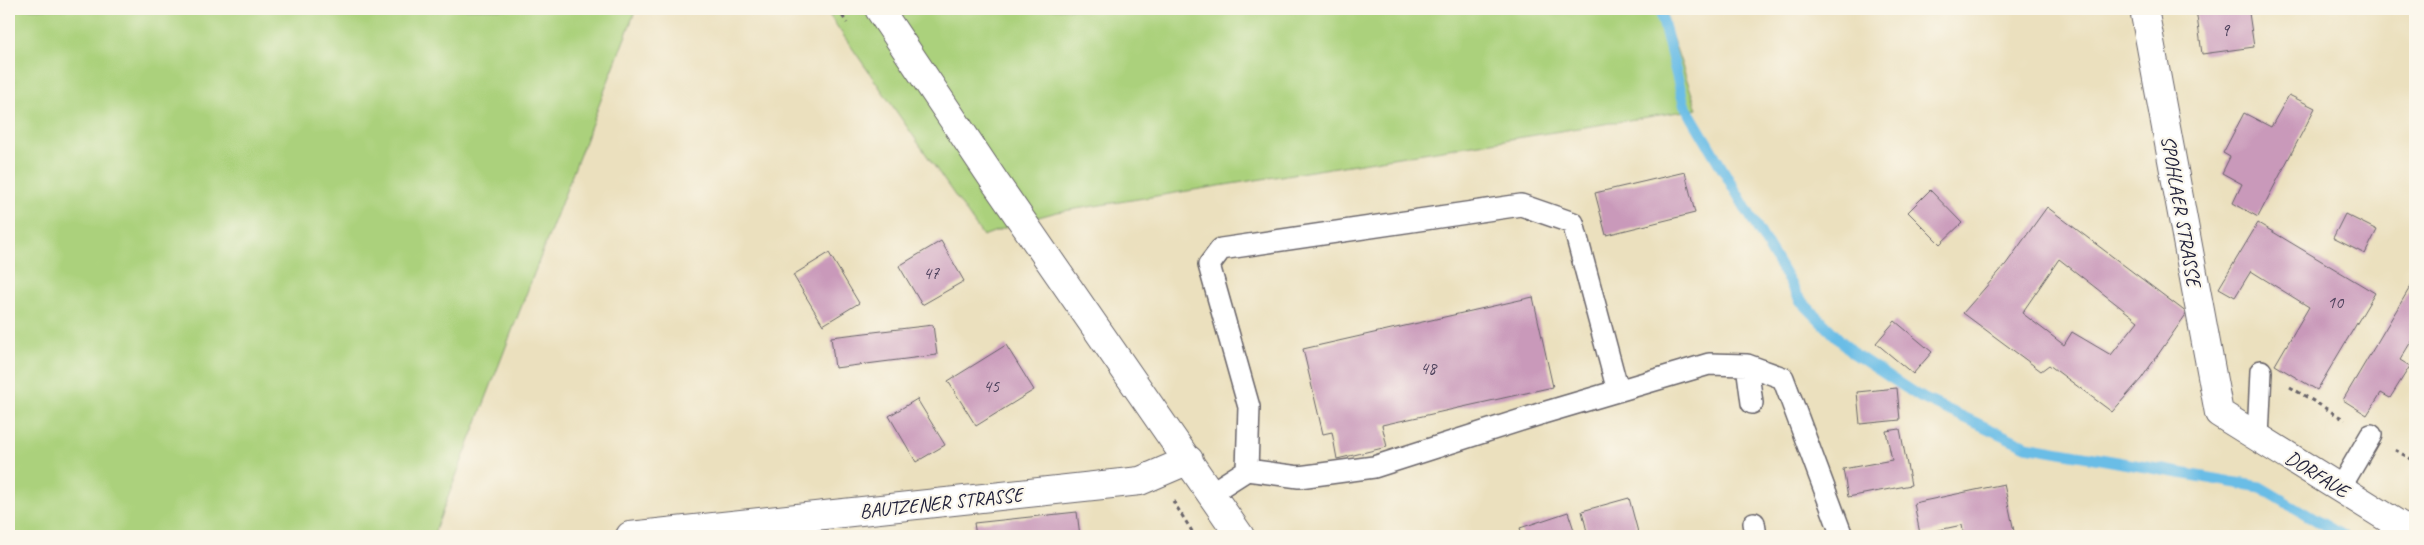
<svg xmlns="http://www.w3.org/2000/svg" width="2424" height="545" viewBox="0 0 2424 545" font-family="Caveat,sans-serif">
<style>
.green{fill:#abd17b;stroke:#667a5b}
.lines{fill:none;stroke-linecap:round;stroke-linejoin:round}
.stream{stroke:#6abde6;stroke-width:11}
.building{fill:#c999ba;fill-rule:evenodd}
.service-casing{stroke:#686469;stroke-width:24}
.minor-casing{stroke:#686469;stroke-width:30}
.path{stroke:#686469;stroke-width:3;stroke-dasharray:4 4;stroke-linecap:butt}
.service{stroke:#fff;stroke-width:21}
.minor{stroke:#fff;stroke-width:28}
.labels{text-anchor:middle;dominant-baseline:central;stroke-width:4.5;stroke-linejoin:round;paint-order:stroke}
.number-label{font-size:18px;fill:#4c405b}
.street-label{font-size:20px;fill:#22223b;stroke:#fbf7ec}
</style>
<rect width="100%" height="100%" fill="#fbf7ec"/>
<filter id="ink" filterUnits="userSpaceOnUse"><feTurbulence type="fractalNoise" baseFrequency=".02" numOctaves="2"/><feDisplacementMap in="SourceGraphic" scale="10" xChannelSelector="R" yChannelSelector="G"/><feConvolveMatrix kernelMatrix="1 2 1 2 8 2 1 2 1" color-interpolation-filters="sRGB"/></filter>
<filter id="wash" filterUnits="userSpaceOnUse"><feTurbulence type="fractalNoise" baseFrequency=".0096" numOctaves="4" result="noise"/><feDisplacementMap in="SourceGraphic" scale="20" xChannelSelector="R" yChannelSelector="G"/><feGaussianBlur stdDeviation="1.12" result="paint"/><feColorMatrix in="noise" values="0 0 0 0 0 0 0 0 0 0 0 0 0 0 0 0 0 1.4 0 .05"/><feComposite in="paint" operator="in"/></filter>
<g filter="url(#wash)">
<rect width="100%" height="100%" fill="#ebe0be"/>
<!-- green -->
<path class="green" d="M 9,9 L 636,9 L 433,536 L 9,536 Z
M 825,9 L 877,9 L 1021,222 L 983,236 Z
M 881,9 L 1666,9 L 1669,28 L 1697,109 L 1057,212 L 1024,221 Z"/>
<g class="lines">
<!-- stream -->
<path class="stream" d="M 1660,9 L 1684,104 L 1800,300 L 1853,353 L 1920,397 L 2026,446 L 2260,487 L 2343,536"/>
</g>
<g id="blocks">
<!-- building -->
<path class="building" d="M 2196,9 L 2273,9 L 2273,10 L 2249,13 L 2254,47 L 2202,54 Z
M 2289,95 L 2315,108 L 2258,217 L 2233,203 L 2242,184 L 2222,173 L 2230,157 L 2223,153 L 2244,113 L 2271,127 Z
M 1685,172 L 1695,213 L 1606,235 L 1595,193 Z
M 1930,190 L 1962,223 L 1940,244 L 1908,212 Z
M 2047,207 L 2187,313 L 2141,379 L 2112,412 L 2049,365 L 2041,371 L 1963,313 L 2006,264 ZM 2059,259 L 2138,321 L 2111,355 L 2072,332 L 2064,345 L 2022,313 Z
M 2345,214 L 2377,230 L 2365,254 L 2333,238 Z
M 2258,223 L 2375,293 L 2317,390 L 2275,365 L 2309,307 L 2251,271 L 2235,297 L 2219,288 Z
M 941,241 L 964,281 L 922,305 L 899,266 Z
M 829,253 L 859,303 L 823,325 L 793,275 Z
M 2415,279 L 2415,335 L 2400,360 L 2410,366 L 2390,398 L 2381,393 L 2367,415 L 2343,400 Z
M 1533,297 L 1553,387 L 1382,425 L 1387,447 L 1337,459 L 1332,432 L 1323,434 L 1303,349 Z
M 1895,321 L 1932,352 L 1913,374 L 1876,343 Z
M 933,325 L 937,355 L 835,368 L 831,337 Z
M 1006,345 L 1034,390 L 976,426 L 948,381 Z
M 1897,388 L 1900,420 L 1860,424 L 1857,392 Z
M 917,399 L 945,445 L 916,462 L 889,416 Z
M 1900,429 L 1911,485 L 1848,497 L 1843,469 L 1892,460 L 1886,431 Z
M 2004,484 L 2015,536 L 1964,536 L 1962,525 L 1920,534 L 1914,503 Z
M 1629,498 L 1639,536 L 1588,536 L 1582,511 Z
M 1077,512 L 1080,536 L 976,536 L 974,523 Z
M 1568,512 L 1576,536 L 1523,536 L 1520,528 Z"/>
</g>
</g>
<g filter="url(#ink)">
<use href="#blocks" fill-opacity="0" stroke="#686469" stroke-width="1"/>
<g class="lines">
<!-- service casing -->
<g class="service-casing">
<path id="service" d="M 1747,365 L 1752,403
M 2258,438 L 2261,371
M 1247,470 L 1249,407 L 1209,265 L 1221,249 L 1521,205 L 1573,223 L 1618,391
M 2340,488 L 2371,435
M 1211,493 L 1247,470 L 1299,477 L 1374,467 L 1543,413 L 1709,364 L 1747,365 L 1783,378 L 1842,536
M 1754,523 L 1756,536"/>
</g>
<!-- minor casing -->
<g class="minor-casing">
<path id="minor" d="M 879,9 L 995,182 L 1240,536
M 2144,9 L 2219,413 L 2415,535
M 630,536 L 1140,481 L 1189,460"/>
</g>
<!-- path -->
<path class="path" d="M 838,9 L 847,23
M 2290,387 L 2345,420
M 2395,450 L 2415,461
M 1173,501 L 1195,536"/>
<!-- service -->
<use href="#service" class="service"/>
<!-- minor -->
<use href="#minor" class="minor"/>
</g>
</g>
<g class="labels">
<!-- number labels -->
<g class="number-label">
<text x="2225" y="30">9</text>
<text x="931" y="273">47</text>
<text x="2335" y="302">10</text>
<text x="1428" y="368">48</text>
<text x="991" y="386">45</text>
</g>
<!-- street labels -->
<g class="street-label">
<text transform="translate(2181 211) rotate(80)">SPOHLAER STRASSE</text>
<text transform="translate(2317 474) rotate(32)">DORFAUE</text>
<text transform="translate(941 503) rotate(-6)">BAUTZENER STRASSE</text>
</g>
</g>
<!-- margin -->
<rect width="2424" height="545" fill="none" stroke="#fbf7ec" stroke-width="30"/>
</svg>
